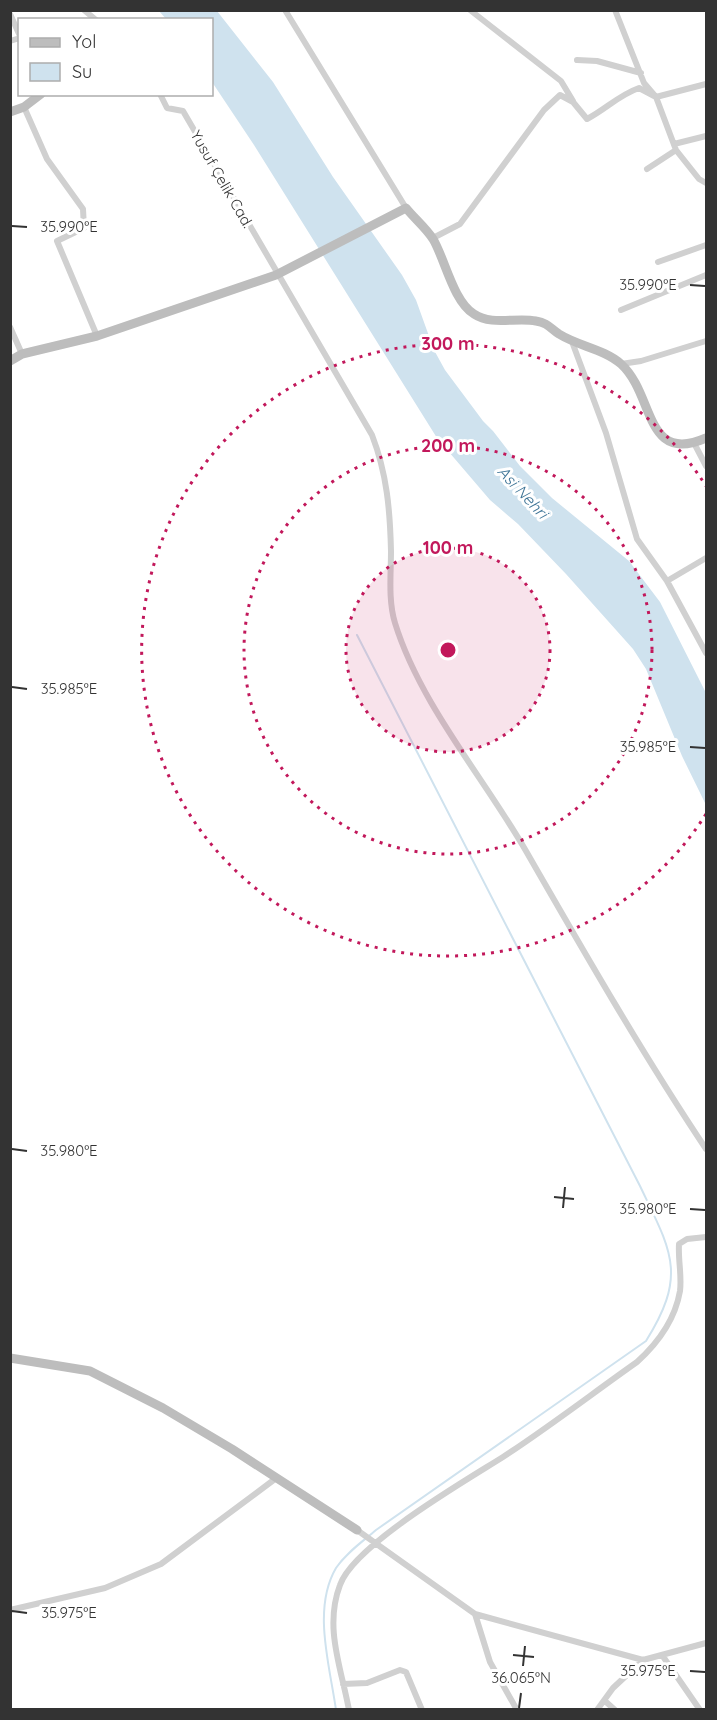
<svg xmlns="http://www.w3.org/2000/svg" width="717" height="1720" viewBox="0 0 717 1720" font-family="Quicksand,sans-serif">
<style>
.water{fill:#cfe2ee}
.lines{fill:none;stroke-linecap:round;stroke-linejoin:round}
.stream{stroke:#cfe2ee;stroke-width:2}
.street{stroke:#d0d0d0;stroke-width:6}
.secondary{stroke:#bdbdbd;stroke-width:9}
.ticks{fill:none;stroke:#333;stroke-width:2}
.ring{fill:none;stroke:#c2185b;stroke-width:3;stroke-dasharray:3 6}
.labels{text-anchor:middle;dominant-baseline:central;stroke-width:6;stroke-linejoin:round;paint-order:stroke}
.street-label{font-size:15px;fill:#333;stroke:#fff}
.water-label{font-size:16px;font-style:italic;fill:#3f7597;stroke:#fff}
.ticks-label{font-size:15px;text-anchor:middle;fill:#333;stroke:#fff;stroke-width:6;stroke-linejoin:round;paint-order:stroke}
.centre{fill:#c2185b;stroke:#fff;stroke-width:3}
.ring-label{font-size:18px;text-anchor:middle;font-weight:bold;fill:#c2185b;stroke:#fff;stroke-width:6;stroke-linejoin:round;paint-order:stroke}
</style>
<rect width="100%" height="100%" fill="#fff"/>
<!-- water -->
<path class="water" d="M 159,11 L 217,11 L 273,82 L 333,177 L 402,275 L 416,300 L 434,350 L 445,370 L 483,421 L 493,431 L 520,466 L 552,498 L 629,561 L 660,602 L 706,693 L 706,805 L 682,756 L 646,669 L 633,649 L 566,574 L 518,524 L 490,500 L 437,438 L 254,145 L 212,82 L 212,20 L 166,19 Z"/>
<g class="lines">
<!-- stream -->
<path class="stream" d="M 336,1710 C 330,1666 312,1609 336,1568 C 346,1553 362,1542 376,1530 L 646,1341 C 688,1274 671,1251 640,1186 L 357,635"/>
<!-- street -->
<path class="street" d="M 84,10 L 96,20
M 285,10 L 406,208
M 470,10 L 561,81 L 573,101
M 615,10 L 644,83 L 656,97 L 706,84
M 10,14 L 20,36
M 10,41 L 20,38
M 577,60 L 597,61 L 641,73
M 160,94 L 167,108 L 183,111 L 372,435 C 387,474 390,510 391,551 C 391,574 388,600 395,623 C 420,704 484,778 526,851 C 584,952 642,1053 706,1149
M 24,107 L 47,159 L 83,209 L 84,228 L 57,241 L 97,336
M 674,144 L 706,136
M 647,169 L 676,150
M 433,238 L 460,224 L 544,110 L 560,95 L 573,102 L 587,119 C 606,109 619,95 639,88 L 656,97 L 676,150 L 699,179 L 706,183
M 658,262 L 706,245
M 621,310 L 706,275
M 10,327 L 22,354
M 571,339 L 606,433 L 637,539 L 667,581 L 706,653
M 621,364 L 641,361 L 706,341
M 694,443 L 706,466
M 667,581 L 706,558
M 357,1530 L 475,1614 L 490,1662 L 517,1710
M 10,1610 L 105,1588 L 161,1564 L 275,1479
M 475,1614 L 643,1660 L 706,1643
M 662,1655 L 700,1710
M 343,1684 L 367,1683 L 400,1670 L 406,1672 L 422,1710
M 605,1701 L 615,1710
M 349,1710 C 341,1667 324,1627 340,1585 C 354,1545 465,1481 503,1457 C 549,1427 593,1393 637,1362 C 658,1343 675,1320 680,1291 C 682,1276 678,1260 679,1244 L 687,1239 L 706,1237
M 597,1710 L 613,1688 L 643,1660"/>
<!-- secondary -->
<path class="secondary" d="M 10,112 L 24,107 L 41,94
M 10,361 L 22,354 L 97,336 L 276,275 L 406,208 C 414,218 426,228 433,239 C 445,259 453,301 474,314 C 492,326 516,317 536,321 C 548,323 550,328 559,334 C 578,346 604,349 621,364 C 655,395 644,465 706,438
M 10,1358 L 90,1371 L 163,1408 L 232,1449 L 357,1530"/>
</g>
<!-- ticks -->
<path class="ticks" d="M 12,226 L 27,227M 690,285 L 705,286M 12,687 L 27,689M 690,747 L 705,748M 12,1149 L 27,1151M 554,1197 L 574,1199M 563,1208 L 565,1187M 690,1209 L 705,1210M 12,1611 L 27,1613M 513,1655 L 534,1657M 523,1666 L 525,1646M 690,1671 L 705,1672M 519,1708 L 521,1693"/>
<!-- distance rings -->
<circle cx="448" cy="650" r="102" fill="#c2185b" fill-opacity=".12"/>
<g class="ring">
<circle cx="448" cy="650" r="102"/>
<circle cx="448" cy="650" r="204"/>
<path d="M706 814A306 306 0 1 1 706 486"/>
</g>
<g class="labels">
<!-- street labels -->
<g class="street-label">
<text transform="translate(222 179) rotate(60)">Yusuf Çelik Cad.</text>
</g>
<!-- water labels -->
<g class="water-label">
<text transform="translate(523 492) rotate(47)">Asi Nehri</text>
</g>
</g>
<g class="ticks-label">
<text x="69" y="232">35.990°E</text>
<text x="648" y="290">35.990°E</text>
<text x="69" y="694">35.985°E</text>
<text x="648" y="752">35.985°E</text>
<text x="69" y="1156">35.980°E</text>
<text x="648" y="1214">35.980°E</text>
<text x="69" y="1618">35.975°E</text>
<text x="648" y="1676">35.975°E</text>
<text x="521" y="1683">36.065°N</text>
</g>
<circle cx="448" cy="650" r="9" class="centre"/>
<g class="ring-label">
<text x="448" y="350">300 m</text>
<text x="448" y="452">200 m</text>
<text x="448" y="554">100 m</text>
</g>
<!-- border -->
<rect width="717" height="1720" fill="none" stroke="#333333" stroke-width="24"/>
<!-- legend -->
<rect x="18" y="18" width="195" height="78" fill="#ffffff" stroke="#adadad" stroke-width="1.5"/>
<rect x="30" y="38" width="30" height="9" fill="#bdbdbd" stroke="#adadad" stroke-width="1.5"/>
<text x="72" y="48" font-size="18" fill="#333333">Yol</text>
<rect x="30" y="63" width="30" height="18" fill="#cfe2ee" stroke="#adadad" stroke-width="1.5"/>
<text x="72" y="78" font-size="18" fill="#333333">Su</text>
</svg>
